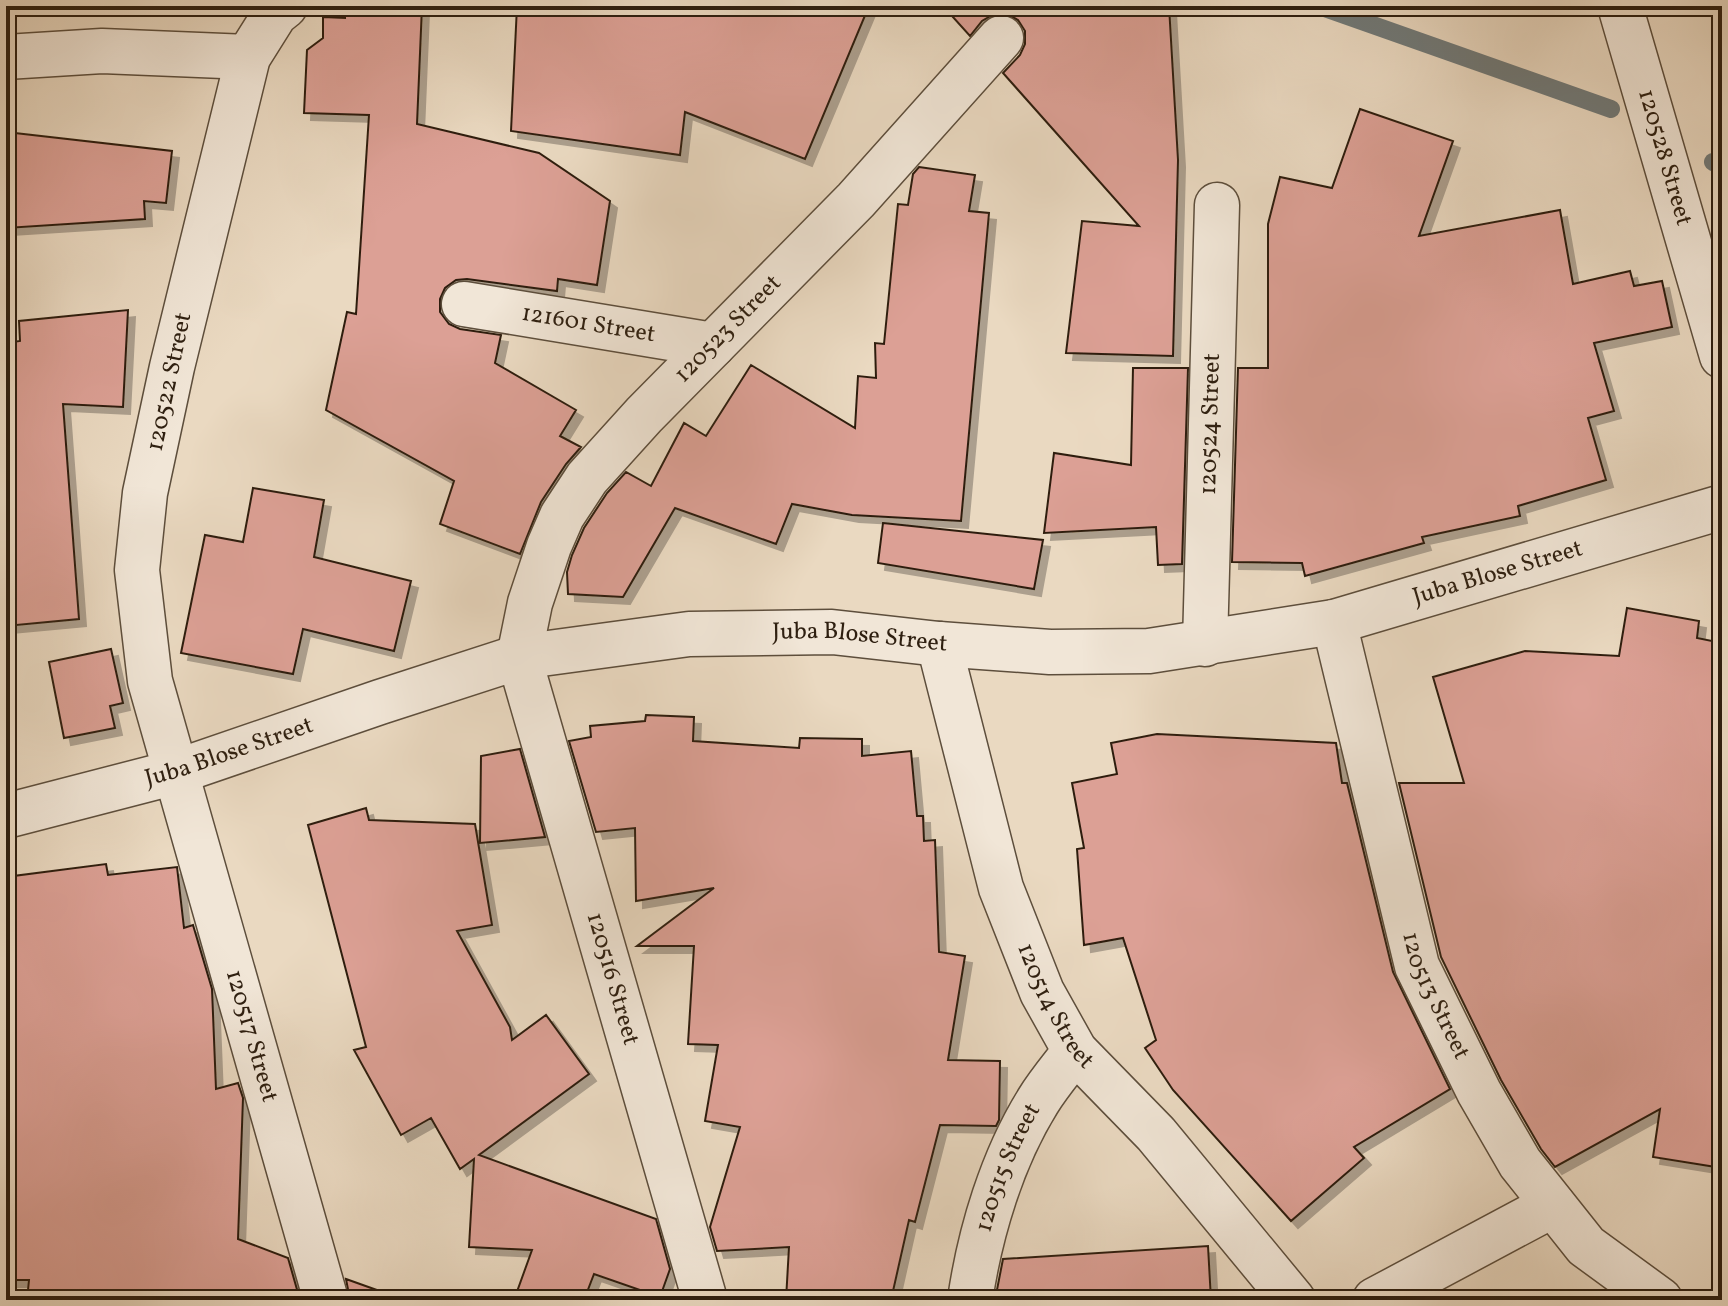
<svg xmlns="http://www.w3.org/2000/svg" width="1728" height="1306" viewBox="0 0 1728 1306" font-family="Vollkorn,serif">
<style>
.lines{fill:none;stroke-linecap:round;stroke-linejoin:round}
.stream{stroke:#717a79;stroke-width:18}
.building{fill:#dca095;stroke:#2e1f10;stroke-width:2;filter:url(#shadow)}
.minor-casing{stroke:#5d4e3c;stroke-width:47}
.minor{stroke:#f1e6d7;stroke-width:44}
.labels{text-anchor:middle;dominant-baseline:central;stroke-width:8;stroke-linejoin:round;paint-order:stroke}
.street-label{font-size:24px;fill:#2e1f10;stroke:#f1e6d7}
</style>
<defs>
<filter id="shadow"><feDropShadow dx="7" dy="7" stdDeviation="0" flood-color="#0004"/></filter>
</defs>
<rect width="100%" height="100%" fill="#ead9c1"/>
<filter id="stains"><feTurbulence type="fractalNoise" baseFrequency=".0025" numOctaves="4"/><feColorMatrix values="0 0 0 0 .2 0 0 0 0 .09 0 0 0 0 .02 0 0 0 .5 -.17"/></filter>
<radialGradient id="worn" r=".72"><stop offset=".6" stop-color="#630" stop-opacity="0"/><stop offset="1" stop-color="#630" stop-opacity=".3"/></radialGradient>
<g class="lines">
<!-- stream -->
<path class="stream" d="M 1319,6 L 1611,109
M 1713,162 L 1722,166"/>
</g>
<!-- building -->
<path class="building" d="M 345,6 L 422,6 L 417,124 L 539,153 L 610,201 L 597,285 L 558,279 L 557,291 L 467,279 L 456,280 L 445,288 L 440,299 L 440,312 L 449,324 L 460,329 L 501,335 L 495,363 L 576,410 L 560,436 L 581,447 L 566,464 L 541,502 L 520,554 L 440,524 L 454,481 L 326,410 L 347,312 L 356,314 L 369,115 L 304,113 L 307,50 L 323,38 L 323,17 L 345,18 Z
M 517,6 L 869,6 L 805,159 L 685,112 L 680,155 L 511,131 Z
M 943,6 L 1169,6 L 1178,160 L 1173,356 L 1066,353 L 1082,221 L 1139,226 L 1003,73 L 1020,55 L 1025,44 L 1025,31 L 1018,20 L 1007,14 L 994,14 L 982,21 L 970,36 Z
M 1360,109 L 1453,141 L 1419,236 L 1560,210 L 1573,284 L 1630,271 L 1634,286 L 1662,281 L 1672,327 L 1594,343 L 1614,411 L 1588,418 L 1606,480 L 1518,506 L 1520,516 L 1422,537 L 1424,543 L 1305,576 L 1302,563 L 1232,562 L 1238,368 L 1268,368 L 1268,224 L 1280,177 L 1332,188 Z
M 6,132 L 172,151 L 166,203 L 144,201 L 145,219 L 6,228 Z
M 919,167 L 975,175 L 969,211 L 989,213 L 961,521 L 852,515 L 792,504 L 776,544 L 675,508 L 623,597 L 568,594 L 567,572 L 572,555 L 584,528 L 607,493 L 626,472 L 651,486 L 684,423 L 706,436 L 751,365 L 855,428 L 858,376 L 876,378 L 875,343 L 884,344 L 898,204 L 908,205 L 913,174 Z
M 128,310 L 123,407 L 63,404 L 79,619 L 6,626 L 6,343 L 20,341 L 19,321 Z
M 1133,368 L 1188,368 L 1182,564 L 1158,565 L 1156,527 L 1044,533 L 1054,453 L 1131,465 Z
M 253,488 L 324,500 L 314,557 L 411,581 L 394,651 L 303,629 L 293,674 L 181,653 L 205,535 L 243,542 Z
M 883,523 L 1043,540 L 1034,589 L 878,563 Z
M 1627,608 L 1699,621 L 1697,638 L 1722,643 L 1722,1168 L 1653,1157 L 1660,1109 L 1555,1167 L 1541,1149 L 1501,1080 L 1441,957 L 1399,783 L 1464,783 L 1433,677 L 1525,651 L 1619,656 Z
M 111,649 L 123,703 L 110,706 L 115,728 L 64,738 L 49,662 Z
M 646,715 L 694,717 L 693,741 L 799,748 L 800,738 L 862,739 L 862,756 L 911,751 L 917,816 L 923,816 L 924,841 L 935,840 L 939,952 L 965,956 L 948,1060 L 1000,1061 L 999,1120 L 996,1126 L 940,1125 L 915,1222 L 909,1220 L 891,1300 L 786,1300 L 789,1247 L 717,1251 L 710,1227 L 740,1127 L 705,1121 L 718,1045 L 688,1044 L 694,946 L 637,946 L 714,888 L 636,901 L 635,828 L 596,832 L 569,741 L 591,737 L 590,726 L 645,721 Z
M 1157,734 L 1336,743 L 1342,783 L 1347,783 L 1393,972 L 1450,1089 L 1354,1147 L 1364,1158 L 1291,1221 L 1173,1090 L 1145,1048 L 1156,1040 L 1123,938 L 1084,945 L 1077,849 L 1084,848 L 1072,783 L 1117,774 L 1111,743 Z
M 520,749 L 545,837 L 480,843 L 481,756 Z
M 366,808 L 369,820 L 475,824 L 492,925 L 457,931 L 510,1027 L 512,1040 L 546,1015 L 589,1074 L 479,1155 L 656,1219 L 670,1269 L 660,1297 L 594,1274 L 584,1300 L 514,1300 L 532,1250 L 469,1247 L 474,1159 L 460,1169 L 431,1118 L 401,1135 L 354,1050 L 366,1047 L 308,825 Z
M 106,864 L 108,875 L 177,867 L 184,928 L 193,925 L 212,989 L 216,1089 L 238,1083 L 243,1098 L 238,1239 L 288,1258 L 300,1300 L 27,1300 L 29,1280 L 6,1280 L 6,1196 L 16,1196 L 6,1089 L 6,877 Z
M 1208,1246 L 1211,1300 L 995,1300 L 1003,1259 Z
M 346,1279 L 388,1294 L 387,1300 L 350,1300 Z"/>
<g class="lines">
<!-- minor casing -->
<g class="minor-casing">
<g id="minor">
<path id="s1" d="M 285,6 L 275,14 L 248,57 L 172,367 L 145,493 L 137,570 L 150,681 L 326,1300"/>
<path id="s2" d="M 1620,6 L 1722,356"/>
<path d="M 6,57 L 102,51 L 248,57"/>
<path id="s3" d="M 464,304 L 713,345"/>
<path id="s4" d="M 1334,622 L 1417,966 L 1479,1092 L 1520,1163 L 1586,1246 L 1660,1300"/>
<path id="s5" d="M 939,644 L 1001,888 L 1042,992 L 1075,1051 L 1156,1134 L 1293,1300"/>
<path id="s6" d="M 1205,644 L 1217,205"/>
<path id="s7" d="M 6,816 L 176,772 L 380,702 L 519,657 L 689,634 L 832,632 L 939,644 L 1050,652 L 1149,651 L 1334,622 L 1722,507"/>
<path id="s8" d="M 705,1300 L 519,657 L 530,603 L 549,546 L 562,516 L 587,478 L 644,415 L 856,200 L 1001,38"/>
<path id="s9" d="M 970,1300 C 980,1232 1002,1159 1038,1101 C 1049,1083 1063,1067 1075,1051"/>
<path d="M 1375,1300 L 1553,1205"/>
</g>
</g>
<!-- minor -->
<use href="#minor" class="minor"/>
</g>
<g class="labels">
<!-- street labels -->
<g class="street-label">
<text stroke="none"><textPath href="#s2" startOffset="158">120528 Street</textPath></text>
<text stroke="none"><textPath href="#s3" startOffset="126">121601 Street</textPath></text>
<text stroke="none"><textPath href="#s8" startOffset="1068">120523 Street</textPath></text>
<text transform="translate(170 382) rotate(-78)">120522 Street</text>
<text stroke="none"><textPath href="#s6" startOffset="220">120524 Street</textPath></text>
<text stroke="none"><textPath href="#s7" startOffset="1528">Juba Blose Street</textPath></text>
<text stroke="none"><textPath href="#s7" startOffset="880">Juba Blose Street</textPath></text>
<text stroke="none"><textPath href="#s7" startOffset="232">Juba Blose Street</textPath></text>
<text transform="translate(612 979) rotate(74)">120516 Street</text>
<text stroke="none"><textPath href="#s4" startOffset="388">120513 Street</textPath></text>
<text stroke="none"><textPath href="#s5" startOffset="382">120514 Street</textPath></text>
<text stroke="none"><textPath href="#s1" startOffset="1070">120517 Street</textPath></text>
<text stroke="none"><textPath href="#s9" startOffset="138">120515 Street</textPath></text>
</g>
</g>
<!-- margin -->
<rect width="1728" height="1306" fill="none" stroke="#ead9c1" stroke-width="32"/>
<rect x="8" y="8" width="1712" height="1290" fill="none" stroke="#2e1f10" stroke-width="4"/>
<rect x="16" y="16" width="1696" height="1274" fill="none" stroke="#2e1f10" stroke-width="2"/>
<rect width="100%" height="100%" filter="url(#stains)"/>
<rect width="100%" height="100%" fill="url(#worn)"/>
</svg>
